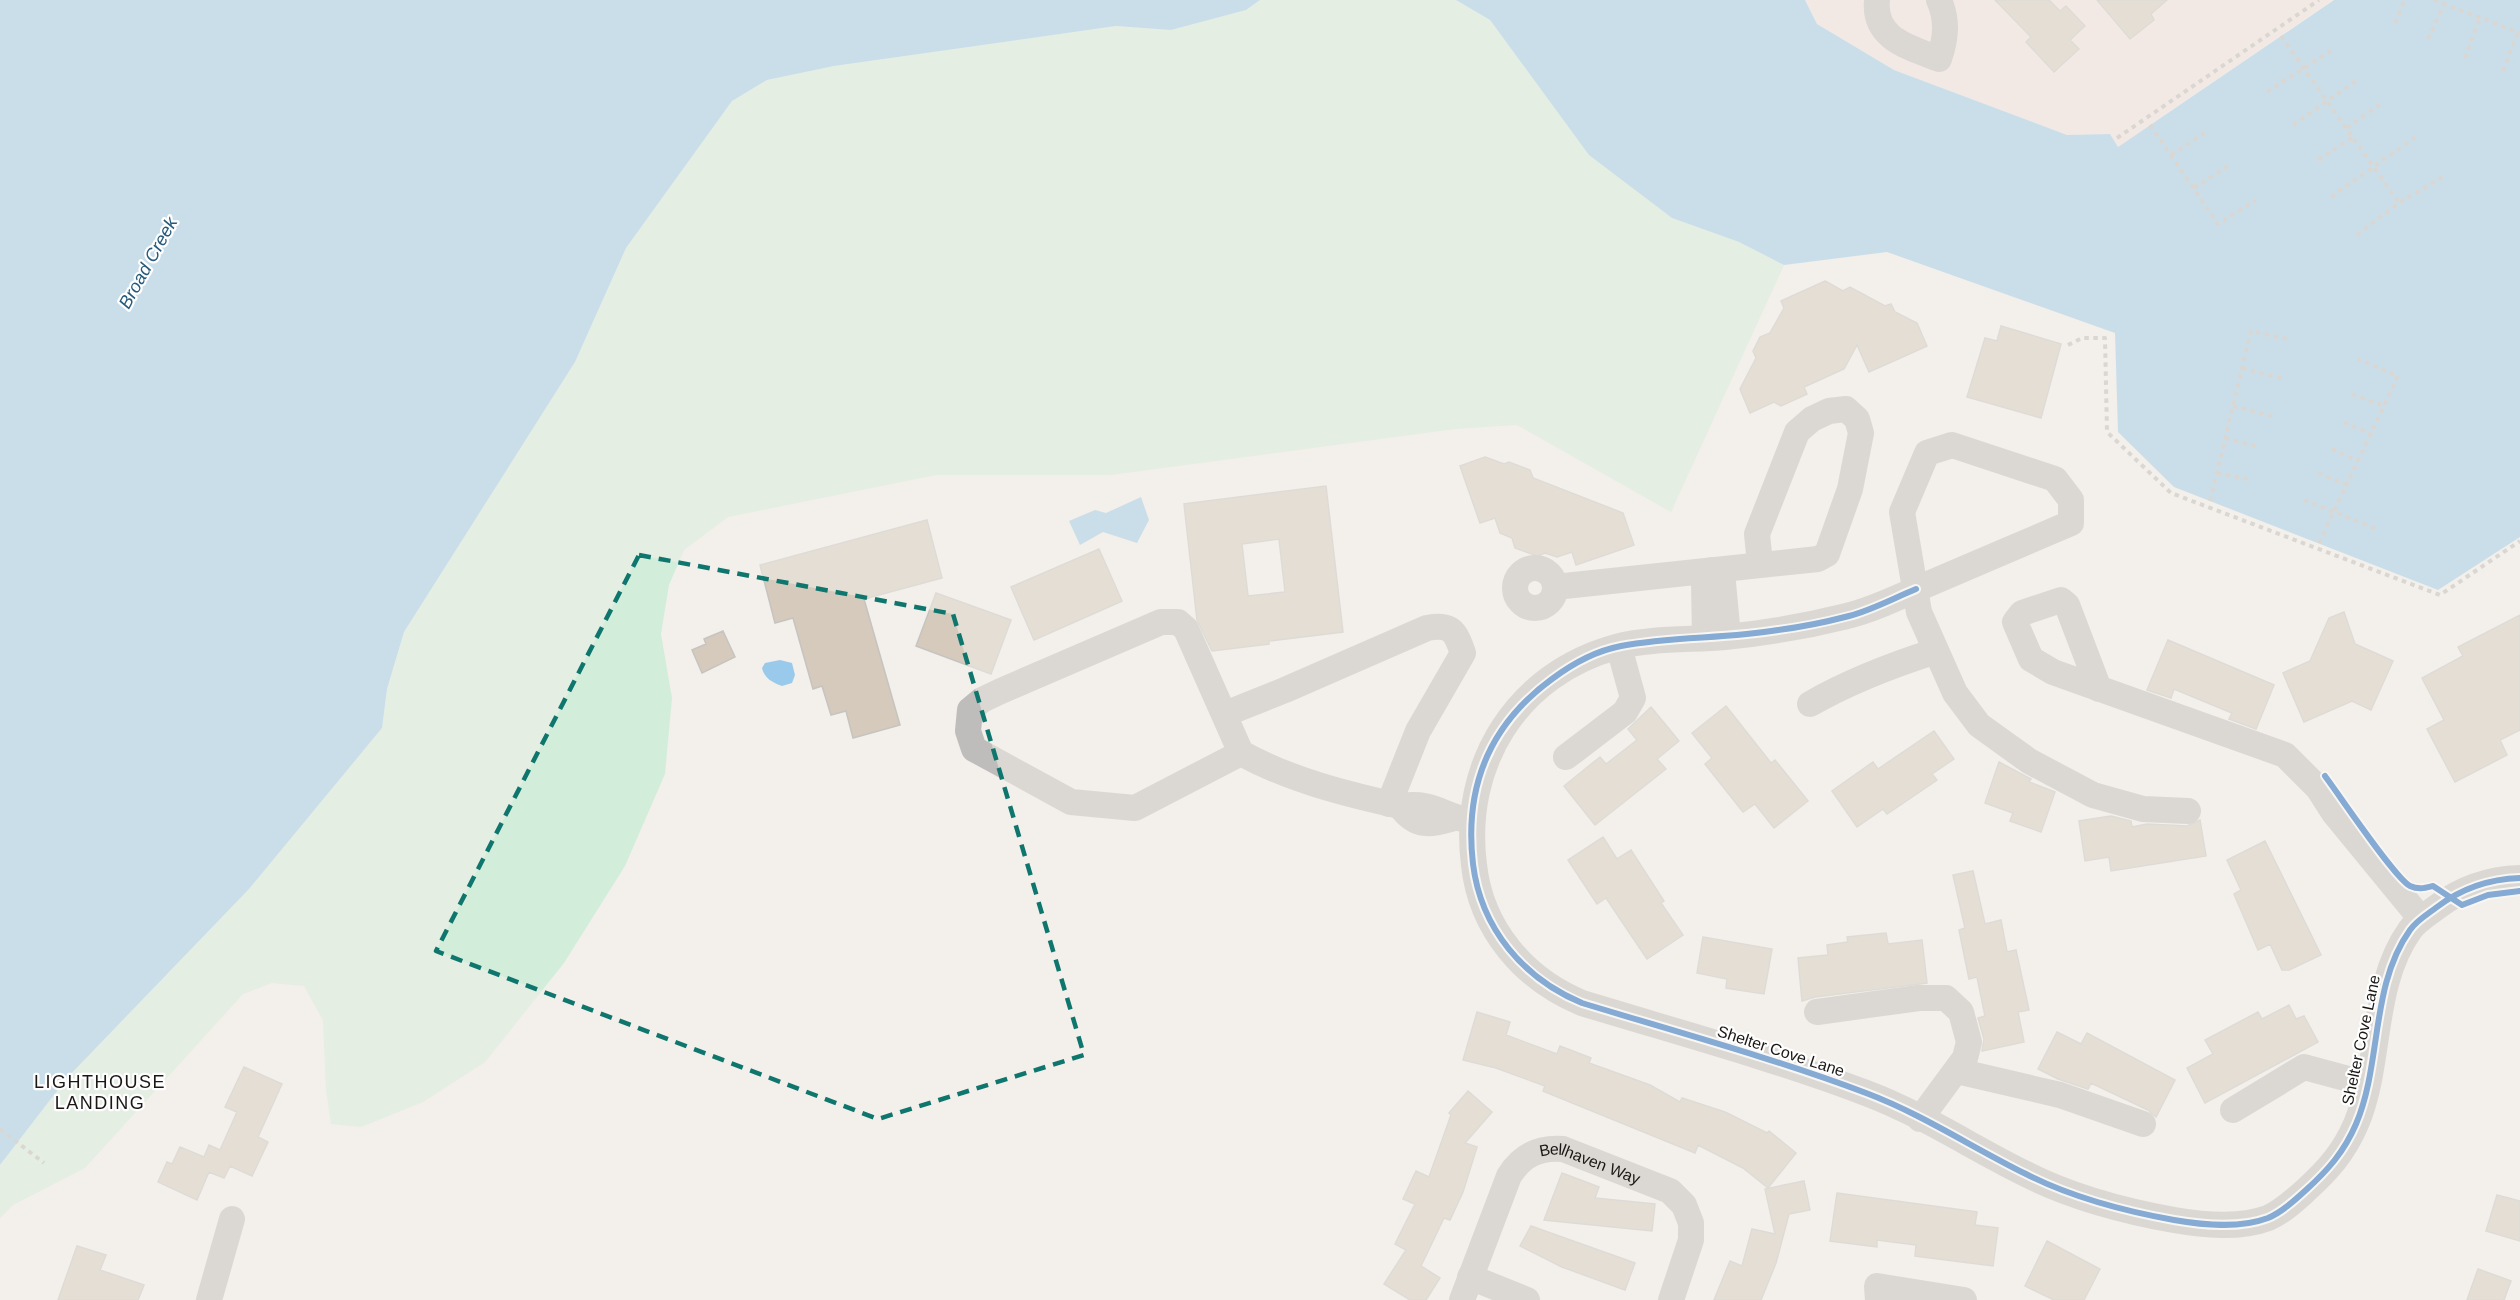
<svg xmlns="http://www.w3.org/2000/svg" width="2520" height="1300" viewBox="0 0 2520 1300" font-family="Helvetica,sans-serif">
<style>
.commercial{fill:#f3e3de}
.green{fill:#d2eedb}
.water{fill:#99caeb}
.building{fill:#d5cabb;stroke:#c6c4c0;stroke-width:1.5;fill-rule:evenodd}
.lines{fill:none;stroke-linecap:round;stroke-linejoin:round}
.path{stroke:#bdbab8;stroke-width:4;stroke-dasharray:4.5 4.5;stroke-linecap:butt}
.minor{stroke:#bfbdbb;stroke-width:26}
.cycleway-casing{stroke:#fefefe;stroke-width:10}
.cycleway{stroke:#0057b8;stroke-width:6}
.marked{fill:none;stroke:#0f766e;stroke-width:4.5;stroke-dasharray:12 8;stroke-linejoin:round}
.labels{text-anchor:middle;dominant-baseline:central;stroke-width:4.5;stroke-linejoin:round;paint-order:stroke}
.street-label{font-size:16px;fill:#1a1714;stroke:#fefefe}
.water-label{font-size:18px;font-style:italic;fill:#255a7c;stroke:#fefefe}
.neighbourhood-label{font-size:18px;letter-spacing:1.5px;fill:#1a1714;stroke:#fefefe}
</style>
<rect width="100%" height="100%" fill="#f3efea"/>
<!-- commercial -->
<path class="commercial" d="M 1805,0 L 2333,0 L 2118,147 L 2110,134 L 2067,135 L 1894,70 L 1817,24 Z"/>
<!-- green -->
<path class="green" d="M 1260,0 L 1456,0 L 1490,20 L 1590,155 L 1672,218 L 1739,242 L 1784,265 L 1671,512 L 1517,425 L 1455,429 L 1111,475 L 936,475 L 728,517 L 684,550 L 669,585 L 661,634 L 672,698 L 665,774 L 625,866 L 564,963 L 485,1062 L 423,1102 L 361,1127 L 331,1124 L 326,1089 L 323,1020 L 304,986 L 272,983 L 243,994 L 85,1168 L 13,1205 L 0,1218 L 0,1165 L 67,1078 L 249,889 L 382,728 L 387,689 L 404,632 L 575,362 L 626,248 L 732,101 L 767,80 L 834,66 L 1116,26 L 1171,30 L 1246,10 Z"/>
<!-- water -->
<path class="water" d="M 0,0 L 1260,0 L 1246,10 L 1171,30 L 1116,26 L 834,66 L 767,80 L 732,101 L 626,248 L 575,362 L 404,632 L 387,689 L 382,728 L 249,889 L 67,1078 L 0,1165 Z
M 1456,0 L 1805,0 L 1817,24 L 1894,70 L 2067,135 L 2110,134 L 2118,147 L 2334,0 L 2520,0 L 2520,537 L 2438,590 L 2174,487 L 2118,432 L 2115,333 L 1887,252 L 1784,265 L 1739,242 L 1672,218 L 1589,155 L 1490,20 Z
M 1141,497 L 1149,520 L 1137,543 L 1103,532 L 1080,545 L 1069,521 L 1095,510 L 1106,513 Z
M 780,660 L 792,663 L 795,675 L 792,683 L 782,686 C 773,683 764,678 762,668 L 765,663 Z"/>
<!-- building -->
<path class="building" d="M 1995,0 L 2049,0 L 2060,11 L 2066,6 L 2085,26 L 2070,40 L 2079,49 L 2054,72 L 2026,42 L 2031,37 Z
M 2097,0 L 2167,0 L 2151,14 L 2154,20 L 2130,39 Z
M 1825,281 L 1843,291 L 1850,287 L 1885,306 L 1891,304 L 1895,312 L 1917,323 L 1927,346 L 1869,372 L 1857,345 L 1844,369 L 1804,387 L 1807,394 L 1781,406 L 1774,402 L 1750,413 L 1740,389 L 1756,358 L 1753,351 L 1760,337 L 1770,333 L 1784,308 L 1781,301 Z
M 2001,326 L 2061,344 L 2041,418 L 1967,397 L 1985,338 L 1997,341 Z
M 1485,457 L 1504,464 L 1509,462 L 1530,470 L 1533,478 L 1623,513 L 1634,545 L 1576,565 L 1572,552 L 1557,557 L 1545,553 L 1537,556 L 1515,548 L 1512,538 L 1500,533 L 1495,518 L 1480,523 L 1460,466 Z
M 1326,486 L 1343,632 L 1269,641 L 1269,644 L 1212,651 L 1197,620 L 1184,504 ZM 1279,539 L 1285,592 L 1248,596 L 1242,544 Z
M 927,520 L 942,578 L 864,599 L 900,725 L 853,738 L 846,711 L 831,715 L 822,686 L 813,689 L 793,618 L 775,623 L 760,565 Z
M 1099,549 L 1122,601 L 1034,640 L 1011,587 Z
M 936,593 L 1011,620 L 991,674 L 916,646 Z
M 2344,612 L 2355,644 L 2393,661 L 2371,710 L 2352,701 L 2304,722 L 2283,673 L 2310,661 L 2329,618 Z
M 2520,615 L 2520,730 L 2500,740 L 2507,755 L 2455,782 L 2427,729 L 2444,720 L 2422,678 L 2463,656 L 2458,647 Z
M 723,631 L 735,657 L 702,673 L 692,650 L 706,644 L 704,639 Z
M 2168,640 L 2274,685 L 2256,729 L 2229,719 L 2232,713 L 2174,689 L 2171,698 L 2147,690 Z
M 1726,706 L 1771,763 L 1775,760 L 1808,801 L 1774,828 L 1755,804 L 1743,812 L 1705,764 L 1712,758 L 1692,733 Z
M 1651,707 L 1679,741 L 1657,759 L 1666,769 L 1595,825 L 1564,786 L 1600,757 L 1606,764 L 1637,740 L 1628,729 Z
M 1934,731 L 1954,759 L 1932,774 L 1937,780 L 1887,814 L 1883,809 L 1857,827 L 1832,791 L 1873,762 L 1878,769 Z
M 1999,762 L 2031,779 L 2029,782 L 2055,792 L 2041,832 L 2010,821 L 2013,813 L 1985,803 Z
M 2111,816 L 2131,821 L 2132,827 L 2147,824 L 2187,826 L 2200,820 L 2206,856 L 2111,871 L 2109,857 L 2085,861 L 2079,821 Z
M 1603,837 L 1617,859 L 1631,850 L 1664,901 L 1661,903 L 1683,935 L 1647,959 L 1606,898 L 1597,904 L 1568,860 Z
M 2265,841 L 2321,955 L 2289,970 L 2282,970 L 2270,944 L 2258,950 L 2234,894 L 2241,890 L 2227,860 Z
M 1973,871 L 1985,924 L 2001,920 L 2007,952 L 2016,950 L 2029,1010 L 2018,1012 L 2024,1042 L 1982,1051 L 1984,1039 L 1978,1018 L 1985,1016 L 1977,977 L 1969,979 L 1959,930 L 1965,928 L 1953,875 Z
M 1886,933 L 1888,944 L 1922,940 L 1927,983 L 1815,997 L 1802,1001 L 1798,958 L 1828,955 L 1827,945 L 1848,942 L 1847,937 Z
M 1703,937 L 1772,949 L 1764,994 L 1726,988 L 1727,979 L 1697,973 Z
M 2289,1005 L 2296,1019 L 2304,1016 L 2318,1042 L 2205,1103 L 2187,1068 L 2213,1054 L 2205,1040 L 2258,1012 L 2262,1019 Z
M 1477,1012 L 1510,1022 L 1506,1035 L 1557,1054 L 1560,1046 L 1591,1058 L 1589,1063 L 1650,1085 L 1680,1102 L 1682,1098 L 1725,1112 L 1767,1133 L 1769,1131 L 1796,1153 L 1768,1188 L 1743,1168 L 1698,1145 L 1695,1153 L 1543,1091 L 1545,1086 L 1496,1068 L 1463,1060 Z
M 2057,1032 L 2081,1044 L 2087,1033 L 2175,1080 L 2156,1117 L 2148,1110 L 2091,1083 L 2088,1089 L 2058,1079 L 2038,1069 Z
M 244,1067 L 282,1084 L 258,1137 L 268,1142 L 252,1176 L 230,1166 L 224,1178 L 209,1172 L 197,1200 L 158,1182 L 167,1162 L 172,1164 L 180,1147 L 204,1157 L 209,1145 L 220,1150 L 237,1112 L 225,1107 Z
M 1468,1091 L 1492,1112 L 1465,1143 L 1477,1147 L 1463,1192 L 1450,1220 L 1444,1218 L 1421,1266 L 1440,1278 L 1426,1300 L 1410,1300 L 1384,1284 L 1406,1250 L 1395,1244 L 1415,1204 L 1403,1199 L 1416,1171 L 1429,1177 L 1451,1115 L 1449,1113 Z
M 1562,1173 L 1599,1187 L 1595,1198 L 1655,1204 L 1652,1231 L 1544,1220 Z
M 1804,1181 L 1810,1210 L 1789,1214 L 1776,1263 L 1761,1300 L 1714,1300 L 1730,1261 L 1742,1266 L 1752,1229 L 1775,1234 L 1765,1189 Z
M 1837,1193 L 1977,1212 L 1975,1225 L 1998,1228 L 1993,1266 L 1915,1256 L 1916,1245 L 1877,1240 L 1877,1247 L 1830,1241 Z
M 2497,1195 L 2520,1201 L 2520,1241 L 2486,1231 Z
M 1531,1226 L 1635,1263 L 1625,1290 L 1562,1267 L 1520,1246 Z
M 2047,1241 L 2100,1269 L 2084,1300 L 2054,1300 L 2025,1286 Z
M 77,1246 L 106,1255 L 100,1270 L 144,1285 L 138,1300 L 58,1300 Z
M 2478,1269 L 2511,1281 L 2504,1300 L 2467,1300 Z"/>
<g class="lines">
<!-- path -->
<path class="path" d="M 2434,0 L 2520,33
M 2395,23 L 2405,0
M 2281,36 L 2399,203
M 2428,39 L 2444,4
M 2465,58 L 2480,18
M 2503,71 L 2518,32
M 2267,92 L 2332,50
M 2150,125 L 2218,224 L 2256,200
M 2293,125 L 2356,81
M 2347,128 L 2382,103
M 2117,138 L 2319,0
M 2171,155 L 2209,130
M 2318,160 L 2353,137
M 2194,188 L 2229,165
M 2331,197 L 2417,136
M 2357,235 L 2399,203 L 2444,176
M 2068,345 L 2082,338 L 2105,338 L 2107,432 L 2171,493 L 2440,595 L 2520,541
M 2242,368 L 2284,379
M 2352,394 L 2384,406
M 2233,406 L 2276,417
M 2344,422 L 2371,434
M 2225,438 L 2259,447
M 2332,449 L 2358,461
M 2217,473 L 2252,480
M 2318,473 L 2347,485
M 2304,500 L 2379,530
M 2210,501 L 2251,331 L 2292,340
M 2319,543 L 2398,376 L 2358,359
M 0,1129 L 44,1163"/>
<!-- minor -->
<g class="minor">
<path d="M 1877,0 C 1873,39 1909,47 1939,59 C 1946,38 1948,21 1939,0"/>
<circle cx="1535" cy="588" r="20"/>
<path d="M 1555,587 L 1818,559 L 1827,554 L 1850,489 L 1861,433 L 1857,419 L 1846,409 L 1829,411 L 1812,419 L 1797,432 L 1757,534 L 1760,564"/>
<path d="M 1705,638 L 1704,585 L 1712,570 L 1723,583 L 1728,636"/>
<path d="M 2099,689 L 2067,605 L 2061,600 L 2022,613 L 2015,622 L 2031,659 L 2053,672 L 2285,755 L 2318,788 L 2334,813 L 2421,919"/>
<path d="M 1810,704 C 1850,681 1892,665 1936,651"/>
<path d="M 1225,714 L 1285,690 L 1427,628 C 1451,624 1455,630 1463,653 L 1418,731 L 1389,804"/>
<path d="M 1241,753 L 1135,808 L 1071,802 L 974,749 L 968,731 L 970,710 L 982,700 L 1001,691 L 1161,622 L 1178,622 L 1186,629 L 1241,753 C 1290,780 1346,794 1400,806"/>
<path d="M 1566,757 L 1625,712 L 1633,698 L 1619,647"/>
<path d="M 2188,811 L 2143,809 L 2093,795 L 2029,761 L 1979,725 L 1955,693 L 1919,612 L 1902,512 L 1927,453 L 1952,445 L 2055,479 L 2071,500 L 2071,523 C 2023,544 1974,564 1926,585 C 1901,596 1873,610 1847,616 C 1807,626 1766,633 1725,637 C 1690,640 1650,638 1616,647 C 1517,674 1461,764 1474,865 C 1481,929 1524,979 1582,1003 C 1677,1032 1773,1058 1866,1093 C 1922,1114 1973,1148 2026,1174 C 2071,1197 2124,1211 2174,1220 C 2203,1225 2239,1229 2268,1218 C 2282,1212 2295,1200 2306,1190 C 2328,1170 2344,1152 2356,1124 C 2382,1063 2370,986 2410,930 C 2417,920 2428,914 2437,907 C 2462,888 2489,879 2520,878"/>
<path d="M 1454,818 C 1430,825 1416,828 1400,806 C 1435,801 1441,816 1472,821"/>
<path d="M 1817,1012 L 1919,998 L 1946,998 L 1961,1012 L 1969,1042 L 1965,1058 L 1920,1119"/>
<path d="M 1957,1071 L 2060,1095 L 2143,1124"/>
<path d="M 2233,1110 L 2304,1067 L 2367,1084"/>
<path d="M 1470,1277 L 1527,1300"/>
<path d="M 209,1300 L 232,1219"/>
<path id="s1" d="M 1462,1300 L 1509,1176 C 1522,1155 1539,1147 1563,1149 L 1670,1191 L 1684,1205 L 1691,1223 L 1691,1240 L 1671,1300"/>
<path d="M 1878,1300 L 1877,1286 L 1964,1300"/>
</g>
<!-- cycleway casing -->
<g class="cycleway-casing">
<path id="cycleway" d="M 1916,589 C 1894,598 1872,610 1849,616 C 1826,622 1802,627 1778,630 C 1726,639 1672,636 1621,646 C 1595,651 1572,664 1552,679 C 1489,725 1464,787 1473,864 C 1481,929 1524,979 1582,1003 C 1677,1032 1773,1058 1866,1093 C 1922,1114 1973,1148 2026,1174 C 2071,1197 2124,1211 2174,1220 C 2203,1225 2239,1229 2268,1218 C 2282,1212 2295,1200 2306,1190 C 2328,1170 2344,1152 2356,1124 C 2382,1063 2370,986 2410,930 C 2417,920 2428,914 2437,907 C 2462,888 2489,879 2520,878
M 2325,776 C 2340,796 2394,877 2410,886 C 2419,890 2425,888 2433,886 L 2462,905 L 2488,895 L 2520,891"/>
</g>
<!-- cycleway -->
<use href="#cycleway" class="cycleway"/>
</g>
<!-- marked area -->
<path d="M0 0H2520V1300H0ZM 639,555 L 953,614 L 1084,1055 L 878,1119 L 436,951 Z" fill="#f3efea" fill-opacity=".55" fill-rule="evenodd"/>
<path class="marked" d="M 639,555 L 953,614 L 1084,1055 L 878,1119 L 436,951 Z"/>
<g class="labels">
<!-- street labels -->
<g class="street-label">
<text transform="translate(2361 1040) rotate(-78)">Shelter Cove Lane</text>
<text transform="translate(1781 1051) rotate(18)">Shelter Cove Lane</text>
<text stroke="none"><textPath href="#s1" startOffset="226">Bellhaven Way</textPath></text>
</g>
<!-- water labels -->
<g class="water-label">
<text transform="translate(148 263) rotate(-61)">Broad Creek</text>
</g>
<!-- neighbourhood labels -->
<g class="neighbourhood-label">
<text x="100" y="1082">LIGHTHOUSE<tspan x="100" dy="21">LANDING</tspan></text>
</g>
</g>
</svg>
